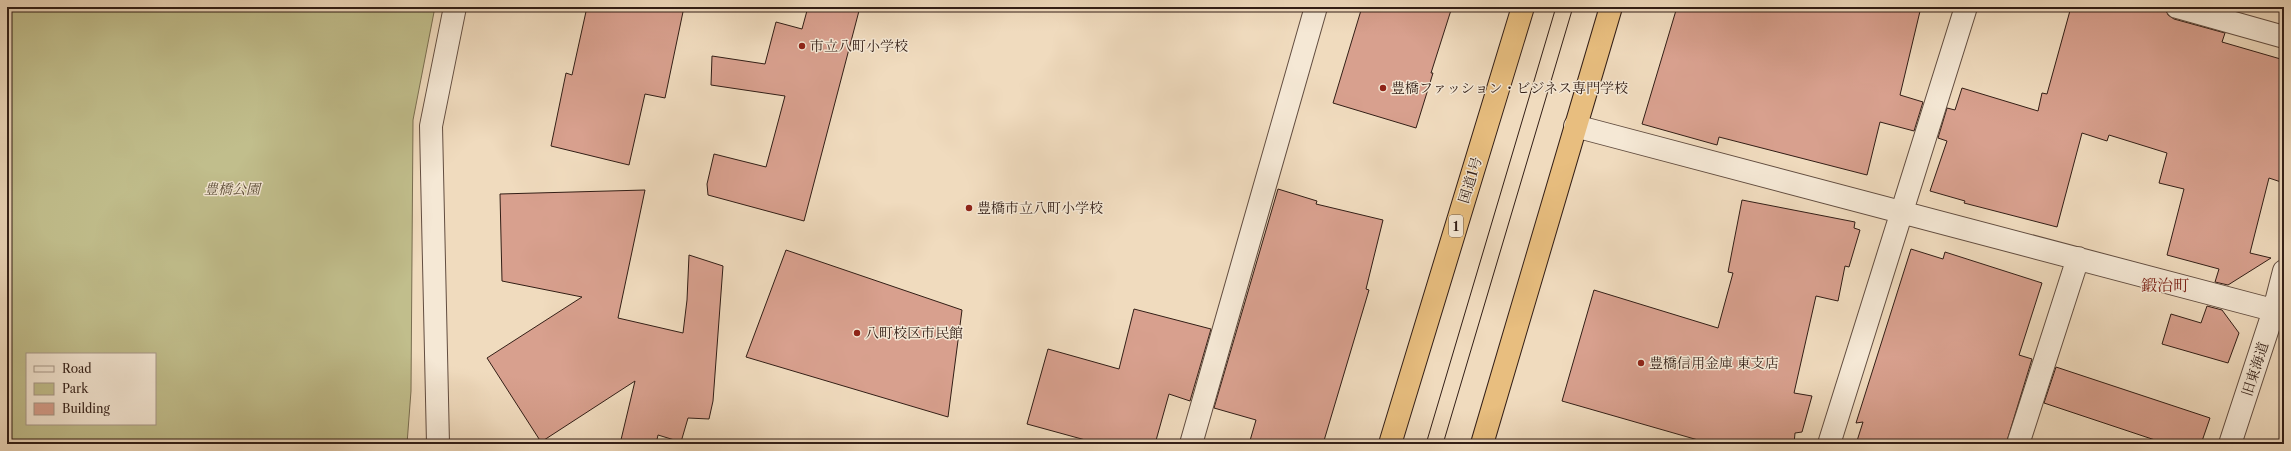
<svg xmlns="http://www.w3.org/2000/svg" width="2291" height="451" viewBox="0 0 2291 451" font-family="'Libre Caslon Text','Noto Serif JP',serif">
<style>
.green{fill:#c1be8c;stroke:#7a6e51;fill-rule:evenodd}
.building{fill:#d8a08e;stroke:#321e16}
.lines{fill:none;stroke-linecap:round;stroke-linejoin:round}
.minor-casing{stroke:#624d40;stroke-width:24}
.highway-casing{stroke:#321e16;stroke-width:24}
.minor{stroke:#f5e8d5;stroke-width:22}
.highway{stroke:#e8be7f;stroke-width:22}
.tram{stroke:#321e16;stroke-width:1}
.poi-dot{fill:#8f2418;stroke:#f5e8d5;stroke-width:1.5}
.labels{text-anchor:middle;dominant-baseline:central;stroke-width:3;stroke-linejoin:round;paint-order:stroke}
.shield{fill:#f5e8d5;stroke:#6c5b4f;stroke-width:1}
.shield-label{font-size:13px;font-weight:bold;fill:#321e16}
.poi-label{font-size:14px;fill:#321e16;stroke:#f5e8d5;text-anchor:start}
.street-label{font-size:14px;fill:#321e16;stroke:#f5e8d5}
.park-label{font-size:14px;font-style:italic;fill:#5d4e39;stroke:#f5e8d5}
.quarter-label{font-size:16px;fill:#7a1f14;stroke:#f5e8d5}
</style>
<rect width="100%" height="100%" fill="#f0dbbe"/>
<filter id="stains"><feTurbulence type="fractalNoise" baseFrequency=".005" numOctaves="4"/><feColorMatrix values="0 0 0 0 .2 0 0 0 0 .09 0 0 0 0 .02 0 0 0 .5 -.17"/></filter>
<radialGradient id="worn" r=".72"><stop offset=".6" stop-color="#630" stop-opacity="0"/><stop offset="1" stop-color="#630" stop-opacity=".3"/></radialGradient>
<!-- green -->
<path class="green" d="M 7,7 L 435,7 L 413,120 L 411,391 L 407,444 L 7,444 ZM 27,354 L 155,354 L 155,424 L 27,424 Z"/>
<!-- building -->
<path class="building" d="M 587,7 L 684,7 L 665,98 L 645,94 L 629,165 L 551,146 L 566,73 L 572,75 Z
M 808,7 L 860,7 L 804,221 L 708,195 L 707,184 L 714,154 L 766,167 L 785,96 L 711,85 L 712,56 L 765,64 L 776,22 L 802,29 Z
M 1362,7 L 1452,7 L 1431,73 L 1433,73 L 1416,128 L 1333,103 Z
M 1677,7 L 1921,7 L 1900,95 L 1923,102 L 1914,131 L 1880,122 L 1867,175 L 1719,137 L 1717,145 L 1642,124 Z
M 2071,7 L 2165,7 L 2168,15 L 2174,19 L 2225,33 L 2222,42 L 2284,60 L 2284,183 L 2269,178 L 2250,253 L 2271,258 L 2228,285 L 2215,282 L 2219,269 L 2167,255 L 2184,189 L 2159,183 L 2167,153 L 2109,135 L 2107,141 L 2082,133 L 2057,227 L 1964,203 L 1965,201 L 1930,191 L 1947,141 L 1938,138 L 1947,108 L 1955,110 L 1962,88 L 2038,111 L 2042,93 L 2047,94 Z
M 1278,189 L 1317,201 L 1316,204 L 1383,220 L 1366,289 L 1369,290 L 1323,444 L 1249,444 L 1256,420 L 1214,408 Z
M 645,190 L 618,318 L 683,333 L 687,300 L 689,255 L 723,266 L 713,401 L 709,419 L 688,418 L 681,442 L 658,435 L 656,444 L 620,444 L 635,381 L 541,442 L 487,358 L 582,297 L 502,281 L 500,194 Z
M 1742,200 L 1855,222 L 1854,228 L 1860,230 L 1849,267 L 1845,266 L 1838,301 L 1816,296 L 1794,393 L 1812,396 L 1802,432 L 1795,433 L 1794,444 L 1712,444 L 1562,401 L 1594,290 L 1718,328 L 1733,273 L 1728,272 Z
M 1911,249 L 1943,259 L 1945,252 L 2042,283 L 2019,355 L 2032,359 L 2006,444 L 1856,444 L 1863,422 L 1856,423 Z
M 786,250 L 962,310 L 948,417 L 746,357 Z
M 2207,306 L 2222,310 L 2239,333 L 2228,363 L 2162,344 L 2171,314 L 2201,323 Z
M 1134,309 L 1211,329 L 1190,401 L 1169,394 L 1155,444 L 1100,444 L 1027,424 L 1048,349 L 1119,369 Z
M 2056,367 L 2210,418 L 2201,444 L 2167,444 L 2044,403 Z"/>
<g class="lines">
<!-- minor casing -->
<g class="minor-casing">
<path id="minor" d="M 2177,7 L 2284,37
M 1575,126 L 2284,313
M 438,444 L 431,126 L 455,7
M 1191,444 L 1316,7
M 1829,444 L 1966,7
M 2018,444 L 2078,258
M 2230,444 L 2274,310 L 2284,271"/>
</g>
<!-- highway casing -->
<g class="highway-casing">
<path id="highway" d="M 1390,444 L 1523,7
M 1482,444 L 1611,7"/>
</g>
<!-- minor -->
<use href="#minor" class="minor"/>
<!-- highway -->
<use href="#highway" class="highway"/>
<!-- tram -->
<path class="tram" d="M 1426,444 L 1556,7
M 1443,444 L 1573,7"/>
</g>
<!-- markers -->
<g class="poi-dot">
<circle cx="802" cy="46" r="4"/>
<circle cx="1383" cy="88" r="4"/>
<circle cx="969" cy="208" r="4"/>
<circle cx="857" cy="333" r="4"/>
<circle cx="1641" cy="363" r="4"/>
</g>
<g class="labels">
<!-- shield labels -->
<rect class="shield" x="1449" y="215" width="14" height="22" rx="3"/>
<g class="shield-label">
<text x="1456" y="226">1</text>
</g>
<!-- poi labels -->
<g class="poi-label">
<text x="810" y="46">市立八町小学校</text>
<text x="1391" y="88">豊橋ファッション・ビジネス専門学校</text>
<text x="977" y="208">豊橋市立八町小学校</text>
<text x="865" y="333">八町校区市民館</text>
<text x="1649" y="363">豊橋信用金庫 東支店</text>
</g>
<!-- street labels -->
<g class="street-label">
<text transform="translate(1470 180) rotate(-73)">国道1号</text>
<text transform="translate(2255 369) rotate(-72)">旧東海道</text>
</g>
<!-- park labels -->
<g class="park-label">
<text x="232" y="189">豊橋公園</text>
</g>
<!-- quarter labels -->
<g class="quarter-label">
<text x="2165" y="285">鍛治町</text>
</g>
</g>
<!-- margin -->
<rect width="2291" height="451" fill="none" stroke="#f0dbbe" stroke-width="24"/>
<rect x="8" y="8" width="2275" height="435" fill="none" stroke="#321e16" stroke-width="2"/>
<rect x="12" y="12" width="2267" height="427" fill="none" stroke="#321e16"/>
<!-- legend -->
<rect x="26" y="353" width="130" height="72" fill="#f5e8d5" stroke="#a79789"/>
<rect x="34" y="366" width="20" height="6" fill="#f5e8d5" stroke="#a79789"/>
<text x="62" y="373" font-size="12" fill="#321e16">Road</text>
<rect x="34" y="383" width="20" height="12" fill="#c1be8c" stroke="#a79789"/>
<text x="62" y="393" font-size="12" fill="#321e16">Park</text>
<rect x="34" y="403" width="20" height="12" fill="#d8a08e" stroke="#a79789"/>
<text x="62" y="413" font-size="12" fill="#321e16">Building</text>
<rect width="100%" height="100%" filter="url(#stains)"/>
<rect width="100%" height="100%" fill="url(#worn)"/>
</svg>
